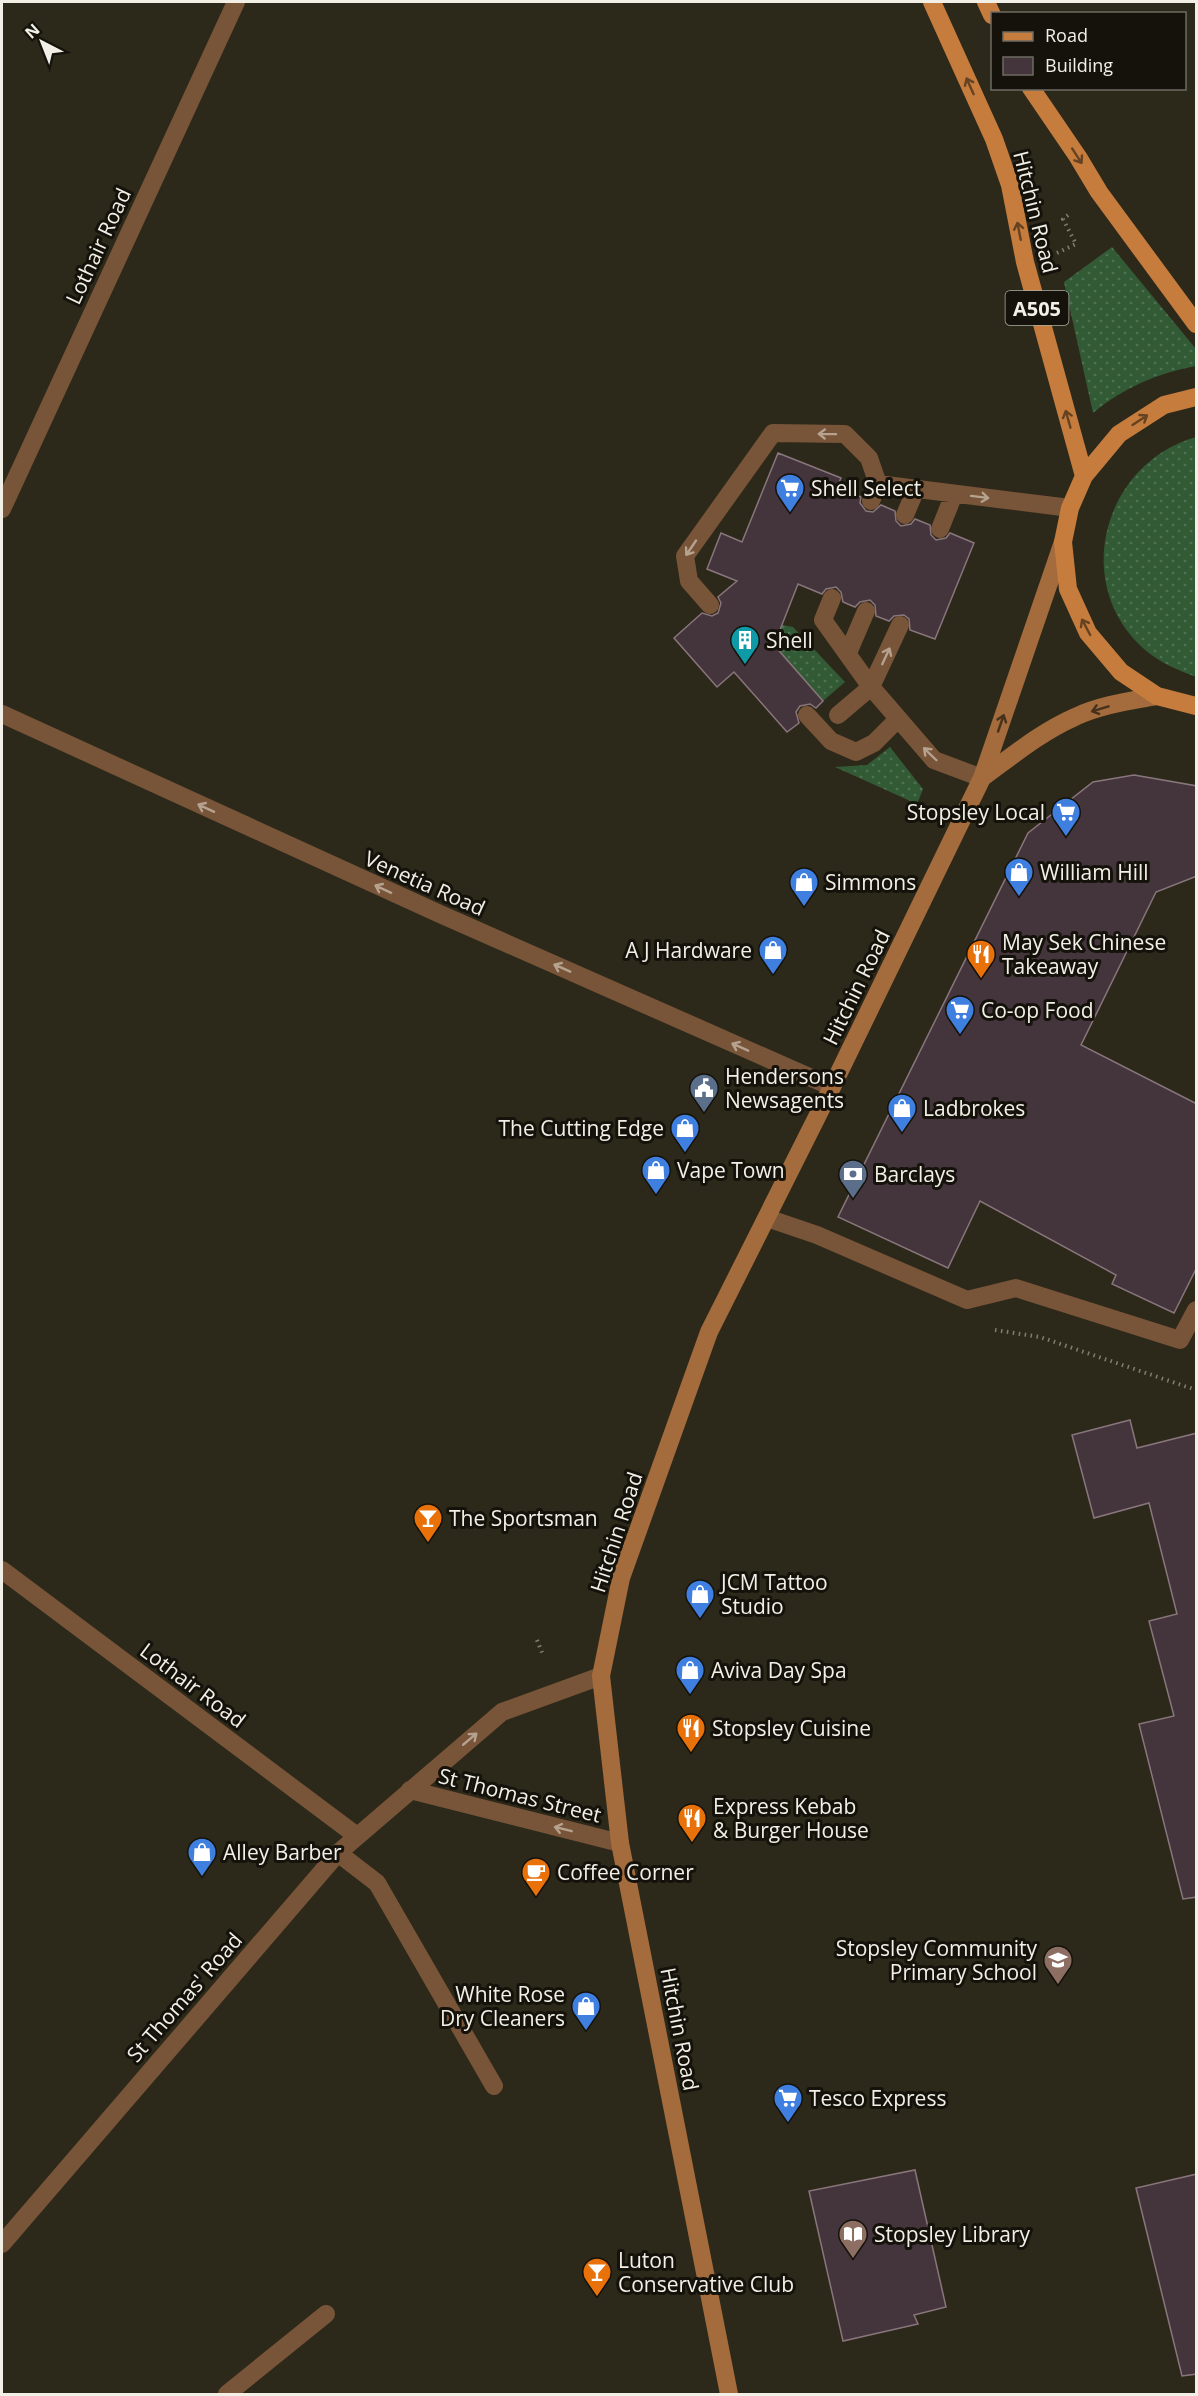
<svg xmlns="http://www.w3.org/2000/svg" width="1198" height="2396" viewBox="0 0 1198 2396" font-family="'Open Sans',sans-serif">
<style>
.grass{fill:url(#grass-dots)}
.building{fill:#44343b;stroke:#89767d;stroke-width:1.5}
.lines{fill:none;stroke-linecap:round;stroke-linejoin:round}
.path{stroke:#817e71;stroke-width:4;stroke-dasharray:1.5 4.5;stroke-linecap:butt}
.lane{stroke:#785438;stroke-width:18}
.street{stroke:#785438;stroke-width:18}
.secondary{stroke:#a46b3c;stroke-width:18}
.primary{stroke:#c67c3d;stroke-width:18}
.oneway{stroke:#644222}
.oneway2{stroke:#b5a28f}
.oneway3{stroke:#46311c}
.labels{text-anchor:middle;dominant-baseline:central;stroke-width:6;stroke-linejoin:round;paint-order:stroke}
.shield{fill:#14120b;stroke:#afada4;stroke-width:1.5}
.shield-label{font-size:20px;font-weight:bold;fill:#f2f0e6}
.street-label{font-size:21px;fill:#f2f0e6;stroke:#14120b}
.poi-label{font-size:21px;fill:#f2f0e6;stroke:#14120b;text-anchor:start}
</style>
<defs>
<pattern id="grass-dots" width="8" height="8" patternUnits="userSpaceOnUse" patternTransform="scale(1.5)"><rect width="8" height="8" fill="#315a35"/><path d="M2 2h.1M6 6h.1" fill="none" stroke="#4f7252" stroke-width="1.8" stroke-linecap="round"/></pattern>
</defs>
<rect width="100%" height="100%" fill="#2d291a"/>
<!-- grass -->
<path class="grass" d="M 1112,247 L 1196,349 L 1196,366 C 1158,373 1123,388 1093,413 L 1064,282 Z
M 1196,437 L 1196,677 C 1178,670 1160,663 1144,649 C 1070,583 1104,463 1196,437 Z
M 778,624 L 793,627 L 845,682 L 823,701 L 763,633 Z
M 890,747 L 923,789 L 917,804 L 835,767 L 867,765 Z"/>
<!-- building -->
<path class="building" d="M 778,453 L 841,478 L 837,487 L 861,497 L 860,503 L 866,511 L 873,512 L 881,505 L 895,511 L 896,521 L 901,526 L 911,524 L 915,519 L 930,525 L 931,535 L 936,540 L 946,538 L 950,533 L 974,543 L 935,639 L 910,630 L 909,619 L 904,615 L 894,616 L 889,621 L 876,616 L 875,605 L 870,600 L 860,602 L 855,607 L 843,602 L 841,592 L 836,587 L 826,589 L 822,594 L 798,584 L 774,645 L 823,701 L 816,708 L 810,704 L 800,706 L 796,712 L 799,723 L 787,732 L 734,672 L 717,687 L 674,638 L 702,613 L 712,616 L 718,613 L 721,603 L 718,597 L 737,581 L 707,569 L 721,533 L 742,542 Z
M 1134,775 L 1197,786 L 1197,876 L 1156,892 L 1081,1045 L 1197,1104 L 1197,1267 L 1174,1313 L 1112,1284 L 1116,1275 L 980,1201 L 948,1268 L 838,1217 L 1028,833 L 1093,782 Z
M 1130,1420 L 1137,1448 L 1197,1433 L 1197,1897 L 1183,1899 L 1139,1724 L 1174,1716 L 1149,1621 L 1177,1614 L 1149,1503 L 1094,1518 L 1072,1435 Z
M 915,2170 L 946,2307 L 914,2315 L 918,2324 L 843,2341 L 809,2191 Z
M 1197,2174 L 1197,2374 L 1182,2376 L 1136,2188 Z"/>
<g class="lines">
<!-- path -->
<path class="path" d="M 1057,253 L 1076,244 L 1063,219 L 1071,213
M 995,1330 L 1040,1337 L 1196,1390
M 537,1640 L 543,1655"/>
<!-- lane -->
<path class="lane" d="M 871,501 L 878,484 L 1070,508
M 905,515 L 916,489
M 940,529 L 954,494
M 832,598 L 823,620 L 871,687 L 934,760 L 982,778
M 710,605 L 689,581 L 685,556 L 773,433 L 845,434 L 869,458 L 878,484
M 848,653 L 866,611
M 807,715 L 831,741 L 856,752 L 874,743 L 898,719
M 838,715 L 871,687 L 900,625
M 767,1218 L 817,1235 L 967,1300 L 1016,1288 L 1180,1340 L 1196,1310
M 338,1853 L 377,1883 L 494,2086
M 227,2394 L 326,2314"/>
<!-- street -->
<path class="street" d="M 2,509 L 236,2
M 2,714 L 440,914 L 832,1087
M 2,1570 L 357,1836
M 410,1790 L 620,1843
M 2,2244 L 338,1853 L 502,1712 L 601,1676"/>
<!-- secondary -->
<path class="secondary" d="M 982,778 C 1012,756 1041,732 1075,717 C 1100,705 1130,701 1157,696
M 729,2394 L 620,1843 L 601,1676 L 621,1578 L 709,1332 L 832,1087 L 982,778 L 1063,542"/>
<!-- primary -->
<path class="primary" d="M 932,2 L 994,139 L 1010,185 L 1025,262 L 1084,476
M 986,2 L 992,15
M 1031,88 L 1078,157 L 1099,192 L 1196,324
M 1196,397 L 1164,405 L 1119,434 L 1084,476 L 1070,508 L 1063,542 L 1068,589 L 1088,633 L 1121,672 L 1157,696 L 1196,706"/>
</g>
<!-- one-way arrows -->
<defs><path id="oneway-shaft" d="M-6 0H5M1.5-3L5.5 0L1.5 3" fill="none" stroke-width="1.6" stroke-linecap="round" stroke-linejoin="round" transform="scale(1.5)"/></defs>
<g class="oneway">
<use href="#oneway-shaft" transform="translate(970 86) rotate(-114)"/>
<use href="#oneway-shaft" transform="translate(1077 156) rotate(57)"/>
<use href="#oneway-shaft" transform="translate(1019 231) rotate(-101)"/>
<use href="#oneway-shaft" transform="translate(1068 419) rotate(-106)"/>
<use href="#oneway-shaft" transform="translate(1140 420) rotate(-33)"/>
<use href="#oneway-shaft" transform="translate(1086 627) rotate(-118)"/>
</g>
<g class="oneway2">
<use href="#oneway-shaft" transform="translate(827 434) rotate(-179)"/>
<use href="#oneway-shaft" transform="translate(980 497) rotate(7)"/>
<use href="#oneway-shaft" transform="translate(691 548) rotate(124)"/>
<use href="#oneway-shaft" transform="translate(886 656) rotate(-65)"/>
<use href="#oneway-shaft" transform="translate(930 754) rotate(-136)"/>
<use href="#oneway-shaft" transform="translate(206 808) rotate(-155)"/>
<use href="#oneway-shaft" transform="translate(383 889) rotate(-155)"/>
<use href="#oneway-shaft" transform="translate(562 968) rotate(-156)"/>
<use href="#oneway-shaft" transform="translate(740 1047) rotate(-156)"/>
<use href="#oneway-shaft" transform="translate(470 1739) rotate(-40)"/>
<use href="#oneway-shaft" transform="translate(563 1829) rotate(-166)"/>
</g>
<g class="oneway3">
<use href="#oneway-shaft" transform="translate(1100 709) rotate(163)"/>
<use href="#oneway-shaft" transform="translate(1001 723) rotate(-71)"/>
</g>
<!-- icons -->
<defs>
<g id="supermarket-pin" transform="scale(1.5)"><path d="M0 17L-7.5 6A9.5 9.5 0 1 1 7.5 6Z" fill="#3f7fe0" stroke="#14120b"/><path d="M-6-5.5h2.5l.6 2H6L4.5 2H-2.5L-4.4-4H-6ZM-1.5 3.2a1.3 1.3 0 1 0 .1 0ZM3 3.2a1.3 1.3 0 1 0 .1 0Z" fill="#fff"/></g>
<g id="building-pin" transform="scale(1.5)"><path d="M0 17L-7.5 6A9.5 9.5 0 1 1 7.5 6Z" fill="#0f9aa8" stroke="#14120b"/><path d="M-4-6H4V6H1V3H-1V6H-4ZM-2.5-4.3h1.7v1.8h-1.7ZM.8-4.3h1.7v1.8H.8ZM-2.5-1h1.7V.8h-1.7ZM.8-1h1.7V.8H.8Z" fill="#fff"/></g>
<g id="shop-pin" transform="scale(1.5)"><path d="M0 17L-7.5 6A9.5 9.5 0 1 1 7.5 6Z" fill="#3f7fe0" stroke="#14120b"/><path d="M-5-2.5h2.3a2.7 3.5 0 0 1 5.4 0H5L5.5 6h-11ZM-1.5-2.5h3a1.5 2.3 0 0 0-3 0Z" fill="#fff"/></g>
<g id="restaurant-pin" transform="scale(1.5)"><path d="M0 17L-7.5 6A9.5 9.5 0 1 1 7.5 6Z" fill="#e8710a" stroke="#14120b"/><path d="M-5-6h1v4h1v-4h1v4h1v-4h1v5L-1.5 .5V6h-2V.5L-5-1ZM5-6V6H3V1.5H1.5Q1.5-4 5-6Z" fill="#fff"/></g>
<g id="civic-pin" transform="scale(1.5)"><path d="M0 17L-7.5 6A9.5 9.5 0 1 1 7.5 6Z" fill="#5c6f8a" stroke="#14120b"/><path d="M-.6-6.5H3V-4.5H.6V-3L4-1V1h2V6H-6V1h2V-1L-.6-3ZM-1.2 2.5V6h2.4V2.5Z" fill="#fff"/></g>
<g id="bank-pin" transform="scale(1.5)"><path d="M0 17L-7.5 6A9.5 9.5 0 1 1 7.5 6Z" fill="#5c6f8a" stroke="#14120b"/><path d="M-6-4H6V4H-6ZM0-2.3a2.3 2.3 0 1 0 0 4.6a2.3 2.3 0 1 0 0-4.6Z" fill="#fff"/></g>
<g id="bar-pin" transform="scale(1.5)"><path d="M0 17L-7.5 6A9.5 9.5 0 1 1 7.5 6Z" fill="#e8710a" stroke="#14120b"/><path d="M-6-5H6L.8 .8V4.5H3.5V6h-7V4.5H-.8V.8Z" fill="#fff"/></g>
<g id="cafe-pin" transform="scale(1.5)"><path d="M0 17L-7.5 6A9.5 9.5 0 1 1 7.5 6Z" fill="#e8710a" stroke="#14120b"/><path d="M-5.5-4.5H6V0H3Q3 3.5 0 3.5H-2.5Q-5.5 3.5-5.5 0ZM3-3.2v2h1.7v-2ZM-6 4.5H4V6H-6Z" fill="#fff"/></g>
<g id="school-pin" transform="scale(1.5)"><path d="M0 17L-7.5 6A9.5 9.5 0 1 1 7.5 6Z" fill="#8d6e63" stroke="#14120b"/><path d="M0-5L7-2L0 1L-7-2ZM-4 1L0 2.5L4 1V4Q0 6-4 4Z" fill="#fff"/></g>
<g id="library-pin" transform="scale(1.5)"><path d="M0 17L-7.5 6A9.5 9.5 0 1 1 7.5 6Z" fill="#8d6e63" stroke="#14120b"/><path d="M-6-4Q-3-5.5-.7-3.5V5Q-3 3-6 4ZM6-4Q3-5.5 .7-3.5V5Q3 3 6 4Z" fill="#fff"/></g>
</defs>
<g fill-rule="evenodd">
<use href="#supermarket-pin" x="790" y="488"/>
<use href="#building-pin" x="745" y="640"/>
<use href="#supermarket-pin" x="1066" y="812"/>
<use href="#shop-pin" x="1019" y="872"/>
<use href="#shop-pin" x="804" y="882"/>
<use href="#shop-pin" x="773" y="950"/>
<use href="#restaurant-pin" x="981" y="954"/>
<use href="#supermarket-pin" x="960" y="1010"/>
<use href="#civic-pin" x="704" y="1088"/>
<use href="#shop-pin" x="902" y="1108"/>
<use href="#shop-pin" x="685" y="1128"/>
<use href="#shop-pin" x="656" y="1170"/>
<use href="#bank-pin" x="853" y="1174"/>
<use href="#bar-pin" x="428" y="1518"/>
<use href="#shop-pin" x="700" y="1594"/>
<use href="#shop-pin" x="690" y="1670"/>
<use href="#restaurant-pin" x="691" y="1728"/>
<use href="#restaurant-pin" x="692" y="1818"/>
<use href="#shop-pin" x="202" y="1852"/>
<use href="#cafe-pin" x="536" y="1872"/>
<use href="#school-pin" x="1058" y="1960"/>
<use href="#shop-pin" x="586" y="2006"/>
<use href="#supermarket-pin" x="788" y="2098"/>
<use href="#library-pin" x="853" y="2234"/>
<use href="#bar-pin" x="597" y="2272"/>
</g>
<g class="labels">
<!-- shield labels -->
<rect class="shield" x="1005.5" y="291" width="63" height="34" rx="4.5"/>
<g class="shield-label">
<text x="1037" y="308">A505</text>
</g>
<!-- street labels -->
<g class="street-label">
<text transform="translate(1036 212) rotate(76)">Hitchin Road</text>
<text transform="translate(98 246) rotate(-65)">Lothair Road</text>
<text transform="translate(425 883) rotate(24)">Venetia Road</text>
<text transform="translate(856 987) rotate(-64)">Hitchin Road</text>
<text transform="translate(616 1532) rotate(-72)">Hitchin Road</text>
<text transform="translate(193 1685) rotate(37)">Lothair Road</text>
<text transform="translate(520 1795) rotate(14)">St Thomas Street</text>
<text transform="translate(184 1997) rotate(-49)">St Thomas' Road</text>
<text transform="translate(680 2029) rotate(79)">Hitchin Road</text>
</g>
<!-- poi labels -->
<g class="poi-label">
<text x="811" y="488">Shell Select</text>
<text x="766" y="640">Shell</text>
<text x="1045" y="812" text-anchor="end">Stopsley Local</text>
<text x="1040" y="872">William Hill</text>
<text x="825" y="882">Simmons</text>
<text x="1002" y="942">May Sek Chinese<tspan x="1002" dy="24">Takeaway</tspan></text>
<text x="752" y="950" text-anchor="end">A J Hardware</text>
<text x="981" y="1010">Co-op Food</text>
<text x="725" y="1076">Hendersons<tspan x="725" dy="24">Newsagents</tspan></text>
<text x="923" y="1108">Ladbrokes</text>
<text x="664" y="1128" text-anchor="end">The Cutting Edge</text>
<text x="677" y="1170">Vape Town</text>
<text x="874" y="1174">Barclays</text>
<text x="449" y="1518">The Sportsman</text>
<text x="721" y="1582">JCM Tattoo<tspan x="721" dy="24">Studio</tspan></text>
<text x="711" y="1670">Aviva Day Spa</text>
<text x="712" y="1728">Stopsley Cuisine</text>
<text x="713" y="1806">Express Kebab<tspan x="713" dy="24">&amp; Burger House</tspan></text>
<text x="223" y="1852">Alley Barber</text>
<text x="557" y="1872">Coffee Corner</text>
<text x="1037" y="1948" text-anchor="end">Stopsley Community<tspan x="1037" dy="24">Primary School</tspan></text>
<text x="565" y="1994" text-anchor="end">White Rose<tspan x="565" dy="24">Dry Cleaners</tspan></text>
<text x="809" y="2098">Tesco Express</text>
<text x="874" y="2234">Stopsley Library</text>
<text x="618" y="2260">Luton<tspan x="618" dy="24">Conservative Club</tspan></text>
</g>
</g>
<!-- border -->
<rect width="1198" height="2396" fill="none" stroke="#f2f0e6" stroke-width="6"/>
<!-- legend -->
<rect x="991" y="12" width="195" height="78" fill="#14120b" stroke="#6d6b63" stroke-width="1.5"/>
<rect x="1003" y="32" width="30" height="9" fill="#c67c3d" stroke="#6d6b63" stroke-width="1.5"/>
<text x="1045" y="42" font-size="18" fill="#f2f0e6">Road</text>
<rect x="1003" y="57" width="30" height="18" fill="#44343b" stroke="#6d6b63" stroke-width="1.5"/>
<text x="1045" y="72" font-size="18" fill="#f2f0e6">Building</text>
<!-- north arrow -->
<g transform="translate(42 42) rotate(318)" stroke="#14120b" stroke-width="4.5" paint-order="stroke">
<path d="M0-4.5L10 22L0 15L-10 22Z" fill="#f2f0e6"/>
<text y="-9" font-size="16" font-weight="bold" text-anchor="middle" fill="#f2f0e6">N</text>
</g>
</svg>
